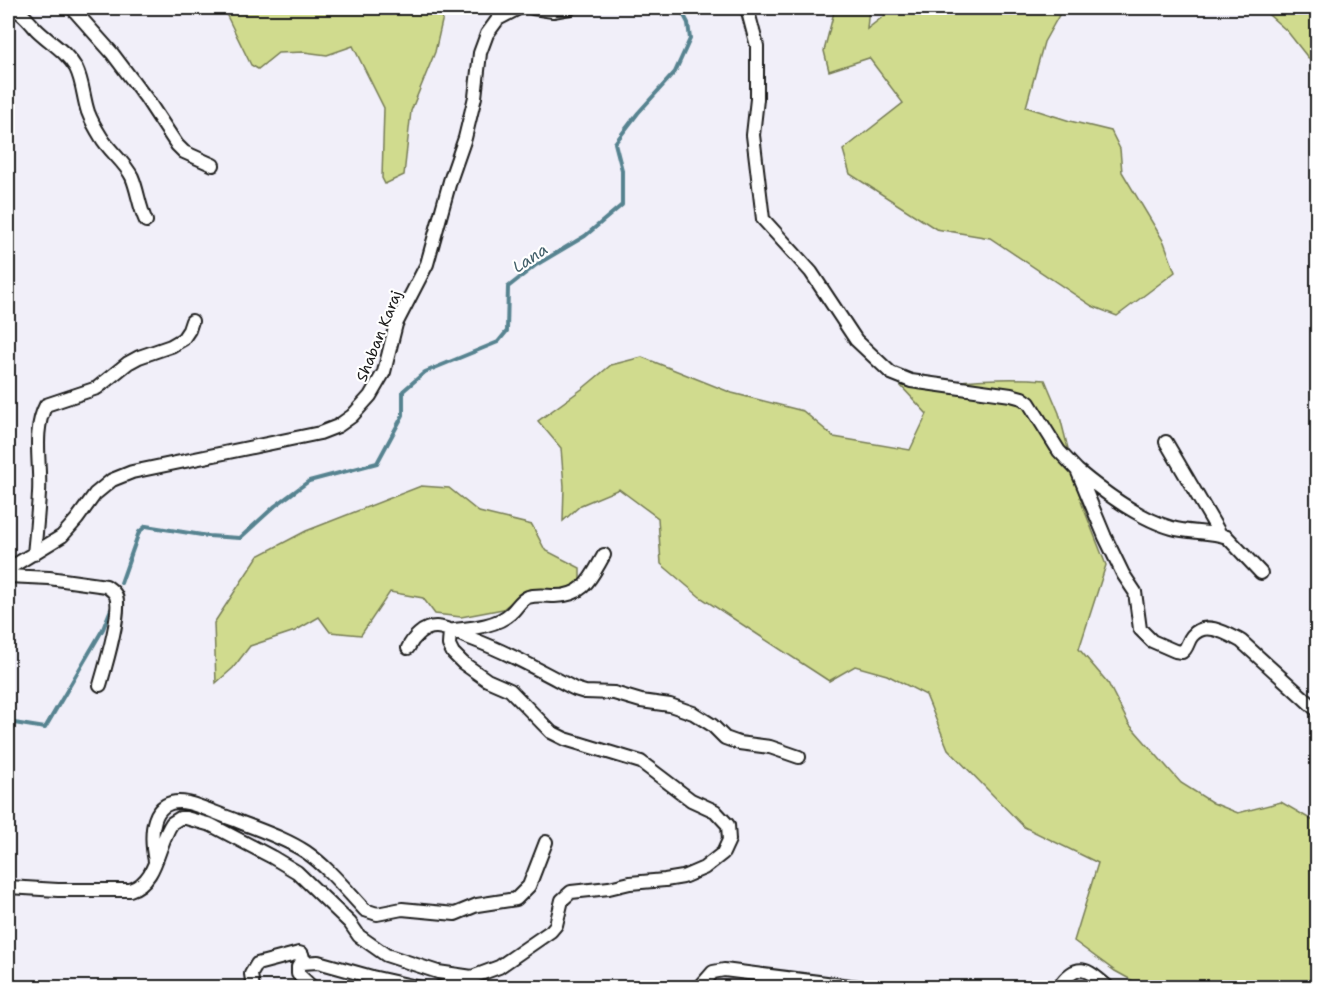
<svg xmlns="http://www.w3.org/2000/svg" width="1325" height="995" viewBox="0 0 1325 995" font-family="'Shantell Sans',sans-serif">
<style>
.green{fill:#d0db8e;stroke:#767c55;stroke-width:1.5}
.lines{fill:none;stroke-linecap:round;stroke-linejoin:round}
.stream{stroke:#578390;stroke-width:4}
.minor-casing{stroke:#1c1c1c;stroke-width:16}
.minor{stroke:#fff;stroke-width:12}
.labels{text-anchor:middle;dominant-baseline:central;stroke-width:4.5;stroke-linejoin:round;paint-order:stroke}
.street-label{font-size:15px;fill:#1c1c1c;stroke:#fff}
.water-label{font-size:16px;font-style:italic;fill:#43606a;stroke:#fff}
</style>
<rect width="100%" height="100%" fill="#f1eff9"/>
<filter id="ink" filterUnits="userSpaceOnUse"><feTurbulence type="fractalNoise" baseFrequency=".0167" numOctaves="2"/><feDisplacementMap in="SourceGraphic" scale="12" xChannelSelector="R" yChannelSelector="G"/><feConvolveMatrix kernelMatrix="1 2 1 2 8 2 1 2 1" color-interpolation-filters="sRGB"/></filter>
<g filter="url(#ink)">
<!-- green -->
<path class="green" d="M 230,8 L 445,8 L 435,52 L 411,111 L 404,175 L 385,184 L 382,178 L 384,108 L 353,46 L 327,55 L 304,52 L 278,53 L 258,69 L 251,65 L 227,16 Z
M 835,8 L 869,8 L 867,29 L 894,8 L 1063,8 L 1044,42 L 1026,107 L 1070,121 L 1111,131 L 1120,149 L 1122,172 L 1164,242 L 1175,272 L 1117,316 L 1092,306 L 990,238 L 936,229 L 850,174 L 843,150 L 903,103 L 869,58 L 829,71 L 824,51 Z
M 1261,8 L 1317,8 L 1317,69 L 1287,31 Z
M 642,357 L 732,393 L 803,411 L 834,437 L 910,450 L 927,414 L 901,386 C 948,382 997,376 1045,380 L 1059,413 L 1082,504 L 1106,565 L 1079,649 L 1108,683 L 1129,724 L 1181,783 L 1213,803 L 1238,813 L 1281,802 L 1317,823 L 1317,987 L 1144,987 L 1115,971 L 1074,941 L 1098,863 L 1024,827 L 948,749 L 926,695 L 887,675 L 855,666 L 829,681 L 700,597 L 661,564 L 658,518 L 619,489 L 581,505 L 563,521 L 564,486 L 561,448 L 538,421 L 582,389 L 611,365 Z
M 421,486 L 449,488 L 479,512 L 532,525 L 545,550 L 580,568 L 580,582 L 564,590 L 525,591 L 503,609 L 461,617 L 435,614 L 423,598 L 390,592 L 361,635 L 330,632 L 319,617 L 295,631 L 250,646 L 233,668 L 216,683 L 214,623 L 258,556 L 306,531 Z"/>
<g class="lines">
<!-- stream -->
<path class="stream" d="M 121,583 L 139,532 L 146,526 L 208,536 L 240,538 L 275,506 L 309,481 L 377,463 L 403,415 L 403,391 L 425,372 L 498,342 L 507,331 L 508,287 L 536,265 L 585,236 L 622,205 L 622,170 L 615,143 L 638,113 L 675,72 L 690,39 L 688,23 L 680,8
M 8,722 L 45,728 L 103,629 L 111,609"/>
<!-- minor casing -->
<g class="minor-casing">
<path id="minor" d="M 8,8 C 20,9 28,20 36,29 C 49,42 66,51 76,68 C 83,82 83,97 88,112 C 91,120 96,129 101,137 C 109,151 125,162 132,177 C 138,191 139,207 146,221
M 72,8 L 112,53 L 146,98 L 177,145 L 184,152 L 213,165
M 533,8 L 553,11 L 570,8
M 747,8 L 757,46 L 757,99 L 753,135 L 763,219 L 811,272 L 856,340 L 891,373 L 911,381 L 1011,395 L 1022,398 L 1029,403 L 1059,451 L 1077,470 L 1105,537 L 1123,574 L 1135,592 L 1140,629 L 1152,641 L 1175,651 L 1182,652 C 1188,648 1187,642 1192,636 C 1205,620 1226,633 1241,641 L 1318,711
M 1166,442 L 1220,534
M 1077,470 C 1102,491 1140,519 1172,528 C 1189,533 1212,531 1227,537 L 1261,573
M 34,554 C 36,534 38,513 39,493 C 41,464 32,431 46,405 L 97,388 L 128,363 L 139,357 L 171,346 L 183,339 L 189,330 L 192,321
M 8,569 L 62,536 L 77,519 L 95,494 L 112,480 L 132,472 L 320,433 L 338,426 L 352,416 L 370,396 L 384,372 L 396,324 L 427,264 L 450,181 L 465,138 L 475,97 L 480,53 L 487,34 L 498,19 L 519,8
M 8,576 L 49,578 L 106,586 C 110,589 114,591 116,596 C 122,612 105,668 100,685
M 454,630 C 473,628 497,626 511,613 C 517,608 520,600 528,597 C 537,594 546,596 555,596 C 585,596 591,577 604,555
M 408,648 C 413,638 423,627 436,627 C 446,627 457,633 467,637 C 505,651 539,670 575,689 L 585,692 L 614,693 L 641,701 L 670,705 L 693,713 L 712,725 L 725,738 L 739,743 L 770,747 L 799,757
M 155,861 C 150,836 149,795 188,803 C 204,807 220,815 235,820 C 259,830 285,838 306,852 C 329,868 346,890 365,910 L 377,914 L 402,909 L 455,914 L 477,905 L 516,899 L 529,886 L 546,842
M 8,887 L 58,890 L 130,890 C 158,881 157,845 172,823 L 180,818 L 186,818 L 211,825 L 272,857 L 297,872 L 350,923 L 359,936 L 386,955 L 438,972 L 472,977 L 499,967 L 551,931 L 556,925 L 562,900 L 571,892 L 609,888 L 630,883 L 665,880 L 683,877 L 704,868 L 723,853 L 729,840 L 728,825 L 715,811 L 691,800 L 641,762 L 565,739 L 551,732 L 510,690 L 487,680 L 463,663 L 453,653 L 449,645 L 450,630
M 253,988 L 251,974 L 257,964 L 299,953 L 302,954 L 304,962
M 313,988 L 298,974 L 298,967 L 301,963 L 318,962 L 372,977 L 421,988
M 439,988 L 471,978
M 699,988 L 713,972 L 724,970 L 866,988
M 1058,988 C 1078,960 1087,969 1109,988"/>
</g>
<!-- minor -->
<use href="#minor" class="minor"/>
</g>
</g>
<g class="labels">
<!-- street labels -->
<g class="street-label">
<text transform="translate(379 336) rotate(-68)">Shaban Karaj</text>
</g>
<!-- water labels -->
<g class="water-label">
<text transform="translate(530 258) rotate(-34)">Lana</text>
</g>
</g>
<!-- margin -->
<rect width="1325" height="995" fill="none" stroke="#fff" stroke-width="30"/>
<rect x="15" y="15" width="1295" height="965" fill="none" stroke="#1c1c1c" stroke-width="2" filter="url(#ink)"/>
</svg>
